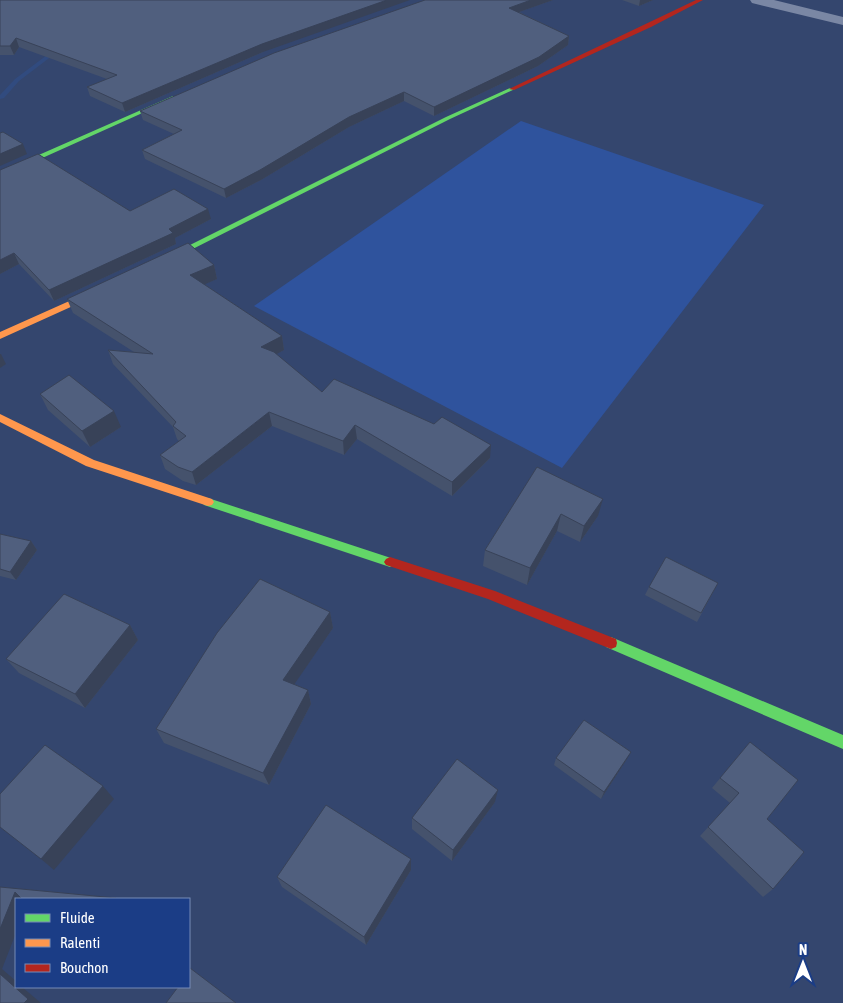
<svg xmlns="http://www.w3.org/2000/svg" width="843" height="1003" viewBox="0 0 843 1003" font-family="'Asap Condensed',sans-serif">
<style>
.green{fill:#2f539d}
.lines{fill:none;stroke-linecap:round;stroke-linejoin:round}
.stream{fill:#314b7f;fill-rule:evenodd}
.street{fill:#7a87a4;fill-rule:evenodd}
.fast{fill:#63d668;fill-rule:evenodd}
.slow{fill:#ff974d;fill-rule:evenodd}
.jam{fill:#b3261e;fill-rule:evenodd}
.wall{fill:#45526c}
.shaded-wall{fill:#384258}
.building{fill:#505f7e;stroke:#384258}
</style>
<rect width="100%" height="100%" fill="#34466e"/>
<!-- green -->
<path class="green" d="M 521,121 L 764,205 L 562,468 L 254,306 Z"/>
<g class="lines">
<!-- stream -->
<path class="stream" d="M 59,46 L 61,47 L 61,49 L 19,81 L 4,98 L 0,99 L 0,95 L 15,79 Z"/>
<!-- street -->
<path class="street" d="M 750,0 L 774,0 L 843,17 L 843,25 L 752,3 Z"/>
<!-- fast -->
<path class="fast" d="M 510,88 L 515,89 L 450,119 L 161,265 L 155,265 L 154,263 L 446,117 Z
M 173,96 L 178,97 L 0,177 L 0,172 Z
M 208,498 L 394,559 L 396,562 L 394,565 L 390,567 L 204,505 L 202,502 L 204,499 Z
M 611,637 L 843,735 L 843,749 L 606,647 L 605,643 L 606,639 Z"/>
<!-- slow -->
<path class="slow" d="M 103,286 L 107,289 L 106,291 L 0,339 L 0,332 Z
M 0,414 L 94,460 L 212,499 L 214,502 L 212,505 L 208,506 L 86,466 L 0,422 Z"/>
<!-- jam -->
<path class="jam" d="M 696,0 L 703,0 L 651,27 L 514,90 L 509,89 Z
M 390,557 L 495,591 L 616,639 L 617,643 L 616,647 L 611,649 L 488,599 L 386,565 L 384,562 L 386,559 Z"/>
</g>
<!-- wall -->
<path class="wall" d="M 0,0 L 263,52 L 125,112 L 90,96 L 87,87 L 107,79 L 19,47 L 14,55 L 0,55 Z
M 425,0 L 553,0 L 519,12 L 569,36 L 568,45 L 538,66 L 434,116 L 404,101 L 349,127 L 261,180 L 226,198 L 145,159 L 142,150 L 174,134 L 143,120 L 140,111 Z
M 622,0 L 653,0 L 639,6 Z
M 0,170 L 130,211 L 211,219 L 175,238 L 176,244 L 54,301 L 19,264 L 0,274 Z
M 214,265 L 217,279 L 204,284 L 282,336 L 284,350 L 276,354 L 322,392 L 490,458 L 452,496 L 357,439 L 344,455 L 272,426 L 196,485 L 183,481 L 165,469 L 160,455 L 179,441 L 177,439 L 173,427 L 113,364 L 108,350 L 134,352 L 73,313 L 67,299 Z
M 40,394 L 121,427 L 90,447 L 48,410 Z
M 537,467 L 598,516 L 580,542 L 557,531 L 527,585 L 483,566 L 485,550 Z
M 0,534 L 31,541 L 37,550 L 16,580 L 0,576 Z
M 718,583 L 697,622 L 645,595 L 649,587 Z
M 330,612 L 333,628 L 294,684 L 308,690 L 311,704 L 269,785 L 164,743 L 156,729 Z
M 130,625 L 138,640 L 85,708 L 19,673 L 6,659 Z
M 750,742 L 767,819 L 773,889 L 763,897 L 700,836 L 730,803 L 712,788 Z
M 556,758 L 627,759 L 601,799 L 554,765 Z
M 495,802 L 452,861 L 412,829 L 412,818 Z
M 411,859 L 411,870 L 366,945 L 282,887 L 277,877 Z"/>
<!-- shaded-wall -->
<path class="shaded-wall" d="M 387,0 L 410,0 L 263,52 L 125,112 L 122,103 L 262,44 Z
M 531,0 L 553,0 L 508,16 L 509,8 Z
M 640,0 L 653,0 L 639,6 Z
M 569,36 L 568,45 L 538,66 L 434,116 L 434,107 Z
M 16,38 L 19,47 L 14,55 L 10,46 Z
M 404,92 L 404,101 L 349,127 L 261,180 L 226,198 L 224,189 L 349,117 Z
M 23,144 L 27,154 L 0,166 L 0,154 Z
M 208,209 L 211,219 L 175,238 L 176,244 L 54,301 L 49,290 Z
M 14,253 L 19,264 L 0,274 L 0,260 Z
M 214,265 L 217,279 L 194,289 L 190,275 Z
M 282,336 L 284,350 L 264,361 L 261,347 Z
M 0,354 L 1,354 L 6,364 L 0,368 Z
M 114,411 L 121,427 L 90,447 L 82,431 Z
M 269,412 L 272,426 L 196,485 L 192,472 Z
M 355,425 L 357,439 L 344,455 L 343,441 Z
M 491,445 L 490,458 L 452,496 L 452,482 Z
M 603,499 L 598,516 L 580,542 L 584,526 Z
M 561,514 L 557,531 L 527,585 L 530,568 Z
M 31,541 L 37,550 L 16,580 L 10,572 Z
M 330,612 L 333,628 L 287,695 L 283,680 Z
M 130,625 L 138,640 L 85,708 L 75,694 Z
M 308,690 L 311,704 L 269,785 L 263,773 Z
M 631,752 L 627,759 L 601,799 L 604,792 Z
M 103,786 L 114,799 L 54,870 L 41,859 Z
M 498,790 L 495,802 L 452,861 L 453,850 Z
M 411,859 L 411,870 L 366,945 L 364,937 Z
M 15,892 L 25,899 L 16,899 L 16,933 L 2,969 L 16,981 L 16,987 L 22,987 L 41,1003 L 24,1003 L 0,974 L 0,929 Z"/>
<!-- building -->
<path class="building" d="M 0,0 L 387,0 L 262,44 L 122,103 L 87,87 L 117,75 L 16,38 L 10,46 L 0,46 Z
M 425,0 L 531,0 L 509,8 L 569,36 L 539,57 L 434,107 L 404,92 L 349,117 L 260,170 L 224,189 L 142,150 L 182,130 L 140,111 L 274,53 Z
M 3,132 L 23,144 L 0,154 L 0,133 Z
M 38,154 L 130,211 L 174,189 L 208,209 L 169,229 L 173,233 L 49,290 L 14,253 L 0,260 L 0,170 Z
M 188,243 L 214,265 L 190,275 L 282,336 L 261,347 L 274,352 L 322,392 L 334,379 L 434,424 L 442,417 L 491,445 L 452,482 L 355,425 L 343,441 L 269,412 L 192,472 L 178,467 L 160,455 L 186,436 L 173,426 L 176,422 L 108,350 L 153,354 L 67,299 Z
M 69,375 L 114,411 L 82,431 L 40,394 Z
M 537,467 L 603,499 L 584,526 L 561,514 L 530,568 L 485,550 Z
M 0,534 L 31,541 L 10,572 L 0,569 Z
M 666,557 L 718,583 L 701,613 L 649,587 Z
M 260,579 L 330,612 L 283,680 L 308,690 L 263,773 L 156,729 L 217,633 Z
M 64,594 L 130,625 L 75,694 L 6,659 Z
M 584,720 L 631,752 L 604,792 L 556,758 Z
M 750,742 L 798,780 L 767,819 L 804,852 L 773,889 L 708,827 L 739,793 L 720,778 Z
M 45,745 L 103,786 L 41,859 L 0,827 L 0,794 Z
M 457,759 L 498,790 L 453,850 L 412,818 Z
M 326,805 L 411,859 L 364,937 L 277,877 Z
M 0,887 L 116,898 L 117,899 L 22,899 L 15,892 L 0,929 Z
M 190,968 L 236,1003 L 166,1003 L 178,987 L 189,987 L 189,970 Z
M 0,974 L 28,999 L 24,1003 L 0,1003 Z"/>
<!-- legend -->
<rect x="15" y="898" width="175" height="90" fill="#1b3d86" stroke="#768bb6"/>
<rect x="25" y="914" width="25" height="8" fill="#63d668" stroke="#768bb6"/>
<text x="60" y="923" font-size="15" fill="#ffffff">Fluide</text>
<rect x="25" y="939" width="25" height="8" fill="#ff974d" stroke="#768bb6"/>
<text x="60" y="948" font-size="15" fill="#ffffff">Ralenti</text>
<rect x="25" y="964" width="25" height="8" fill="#b3261e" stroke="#768bb6"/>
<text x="60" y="973" font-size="15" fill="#ffffff">Bouchon</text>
<!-- north arrow -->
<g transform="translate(803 963)" stroke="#1b3d86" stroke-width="4" paint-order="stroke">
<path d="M0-4L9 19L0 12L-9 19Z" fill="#ffffff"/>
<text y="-8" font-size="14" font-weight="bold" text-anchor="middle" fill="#ffffff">N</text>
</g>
</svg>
